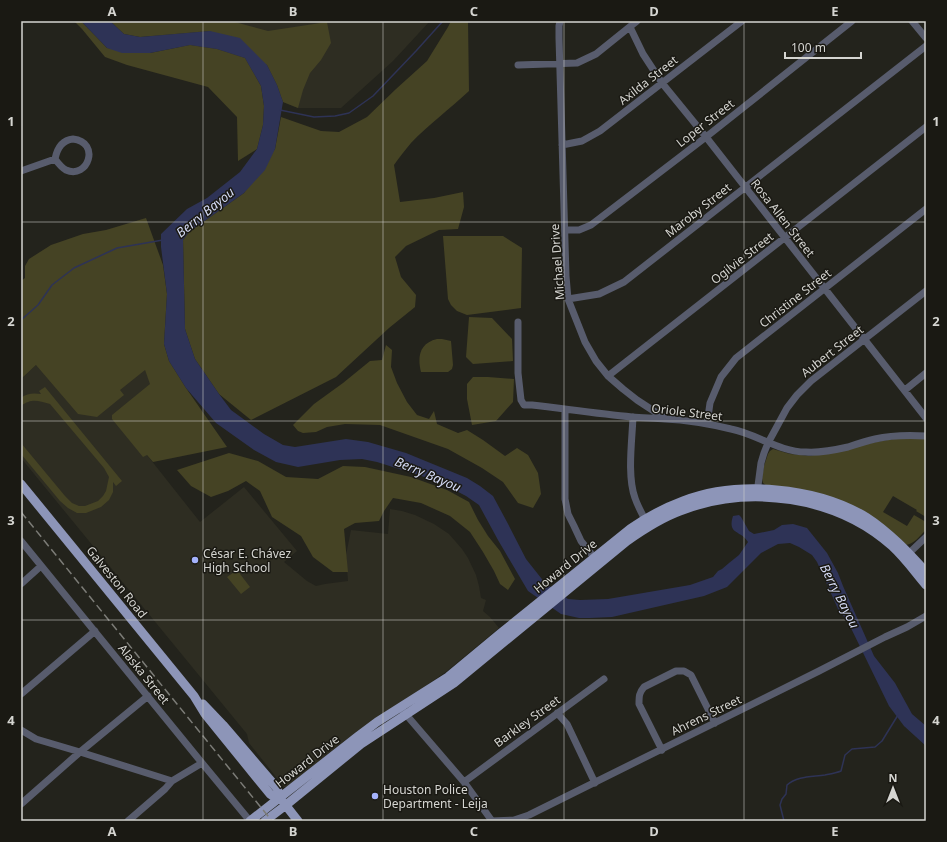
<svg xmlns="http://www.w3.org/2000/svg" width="947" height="842" viewBox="0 0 947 842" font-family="'Noto Sans',sans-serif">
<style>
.built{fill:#2e2d22}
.green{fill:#454324}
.water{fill:#2e3356}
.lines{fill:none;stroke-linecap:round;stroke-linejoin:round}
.stream{stroke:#2e3356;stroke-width:1.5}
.minor{stroke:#585c6d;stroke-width:7}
.major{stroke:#8d95b8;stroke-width:9}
.rail{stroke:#7c7c77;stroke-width:1.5;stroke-dasharray:8 4;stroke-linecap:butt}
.grid{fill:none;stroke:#d5d5d1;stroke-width:1;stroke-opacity:0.55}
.poi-dot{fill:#a4b2fc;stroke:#1a1913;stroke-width:1.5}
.labels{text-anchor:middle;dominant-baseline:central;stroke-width:3;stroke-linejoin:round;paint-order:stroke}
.street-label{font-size:12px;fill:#d5d5d1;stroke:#1a1913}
.poi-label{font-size:12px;fill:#d5d5d1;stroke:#1a1913;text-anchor:start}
.water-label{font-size:13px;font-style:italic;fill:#d4daf5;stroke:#1a1913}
.neatline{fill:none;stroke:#d5d5d1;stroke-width:1.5}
.grid-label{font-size:13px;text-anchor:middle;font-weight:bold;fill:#d5d5d1}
</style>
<rect width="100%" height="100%" fill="#23231c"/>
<!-- built -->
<path class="built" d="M 110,21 L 430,21 L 393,61 L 341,108 L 298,108 L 283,102 L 277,85 Z
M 36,365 L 145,370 L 151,384 L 147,455 L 200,522 L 244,487 L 297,551 L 284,562 L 307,581 L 316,586 L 325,584 L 348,581 L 346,555 L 351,530 L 388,534 L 390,509 L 402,511 L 415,515 L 434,524 L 449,534 L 462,549 L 468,558 L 476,575 L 479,586 L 481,598 L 486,600 L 483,611 L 490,617 L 499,628 L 447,671 L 414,694 L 376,718 L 344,741 L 287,787 L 284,787 L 249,743 L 247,734 L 21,458 L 21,379 Z"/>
<!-- green -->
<path class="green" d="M 74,21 L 81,21 L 107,48 L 150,53 L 190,45 L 217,49 L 245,58 L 261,86 L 264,106 L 263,125 L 257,149 L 238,161 L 237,117 L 208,87 L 127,65 L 105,57 L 82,29 Z
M 110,21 L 231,21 L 268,31 L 327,22 L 331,43 L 321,60 L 310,73 L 303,90 L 298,108 L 283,102 L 277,85 L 267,65 L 210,31 L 140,37 L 124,34 Z
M 451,21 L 468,21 L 469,91 C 450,109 429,124 411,143 C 405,150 399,158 394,165 L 400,202 L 434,198 L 463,192 L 464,207 L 458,229 L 439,230 L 406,246 L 395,257 L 401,277 L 416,295 L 415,307 L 389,328 L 336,377 L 251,420 L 219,394 L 195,359 L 185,329 L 183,240 L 189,232 L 244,193 L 275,149 L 281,117 L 321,131 L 339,132 L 367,117 L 396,89 L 427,61 L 448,27 Z
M 146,218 L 163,265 L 167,294 L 164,344 L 169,361 L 186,388 L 227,447 L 153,462 L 147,455 L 143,457 L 112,419 L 112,415 L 150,384 L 145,370 L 120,390 L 124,395 L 97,417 L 78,414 L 36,365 L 21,379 L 21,281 L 25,278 L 25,266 L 29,259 L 51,245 L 83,234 L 106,230 Z
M 443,236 L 503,236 L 522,248 L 521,308 L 467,315 L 457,311 L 451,305 L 448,299 Z
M 469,317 L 492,318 L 512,339 L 513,361 L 473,364 L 466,357 Z
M 437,339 L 442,339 L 451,341 L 453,365 L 452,369 L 448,372 L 421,372 C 417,356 420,343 437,339 Z
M 386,345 L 392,350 L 391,367 L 397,383 L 407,402 L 417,415 L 429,419 L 434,411 L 437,424 L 458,433 L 467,430 L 483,440 L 505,456 L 517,448 L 528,455 L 538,473 L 541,494 L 533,508 L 518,503 L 503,482 L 482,468 L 448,449 L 380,425 L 345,424 L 327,427 L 316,432 L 303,433 L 298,431 L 293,425 L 314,404 L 343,383 L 370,361 L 382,360 Z
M 473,377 L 488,377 L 514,379 L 513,402 L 496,421 L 472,425 L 467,399 L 467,384 Z
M 45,387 L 122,481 L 116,486 L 113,482 L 113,492 L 109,500 L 101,507 L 86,513 L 77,513 L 68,508 L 60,501 L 21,454 L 21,443 L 65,496 L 72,503 L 79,506 L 85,506 L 98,501 L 103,496 L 106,491 L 109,477 L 104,468 L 50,404 C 38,401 32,398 21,406 L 21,398 C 27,393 34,393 41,394 L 39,391 Z
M 899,438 L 926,439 L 926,517 L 916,511 L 917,510 L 893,496 L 883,512 L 907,526 L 914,515 L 926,522 L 926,530 C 920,535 914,545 905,545 L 767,486 L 763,483 L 762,478 L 764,466 L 768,454 L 770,451 L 773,449 L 790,454 L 810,456 L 876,442 Z
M 229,453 L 258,461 L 286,477 L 318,479 L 343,466 L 365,467 L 411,477 L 447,490 L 469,502 L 478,520 L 488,536 L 500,551 L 515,579 L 508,590 L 500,584 L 494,571 L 483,552 L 470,532 L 450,516 L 421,503 L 393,498 L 384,511 L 379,521 L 355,523 L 344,529 L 348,572 L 333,572 L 313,557 L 301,536 L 272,517 L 260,491 L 246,481 L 228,491 L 211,497 L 191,486 L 177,470 Z
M 237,570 L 250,587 L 241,594 L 227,577 Z"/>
<!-- water -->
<path class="water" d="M 81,21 L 110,21 L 124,34 L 140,37 L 210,31 L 240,38 L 267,65 L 277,85 L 283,102 L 275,149 L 265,170 L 244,193 L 189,232 L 183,240 L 185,329 L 195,359 L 219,394 L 231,410 L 264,434 L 283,445 L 295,447 L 346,439 L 368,442 L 406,453 L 467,478 L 480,486 L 493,496 L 507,522 L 526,559 L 545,583 L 568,599 L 580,600 L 608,599 L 690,585 L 713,577 L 718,571 L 722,569 L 729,563 L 739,555 L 748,542 C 741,530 727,535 733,516 L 739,515 L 741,517 L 749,531 L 754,534 L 774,530 L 782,525 L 793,524 L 807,528 L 827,553 L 838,573 L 843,586 L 874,656 L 895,683 L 912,714 L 926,726 L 926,746 L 904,726 L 889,706 L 848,622 L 838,609 L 817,562 L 812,555 L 799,547 L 790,543 L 778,544 L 761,553 L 727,587 L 704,596 L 612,617 L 590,618 L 579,618 L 561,614 L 528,591 L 498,540 L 479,505 L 466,496 L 437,481 L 377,462 L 362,459 L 340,460 L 298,467 L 276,462 L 254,450 L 216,423 L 186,388 L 169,361 L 164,344 L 167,294 L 161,247 L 161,234 L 187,209 L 207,198 L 240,172 L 257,149 L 263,125 L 264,106 L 261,86 L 245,58 L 217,49 L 190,45 L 150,53 L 122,53 L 107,48 Z"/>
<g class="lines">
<!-- stream -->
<path class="stream" d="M 280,110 L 314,117 L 335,116 L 349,113 L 373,96 L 416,51 L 443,21
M 21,320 L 38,305 L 52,285 L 74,268 L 117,248 L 163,240
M 784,821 L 780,805 L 782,799 L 786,794 L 787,785 C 797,776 812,777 825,775 C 830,774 836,773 841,771 L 845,755 L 852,749 L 875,747 L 882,741 L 898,715"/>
<!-- minor -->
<path class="minor" d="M 560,21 L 559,26 L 559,38 L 566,276 L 568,299 L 585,342 L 596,361 L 608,376 L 623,389 L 637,400 L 666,419
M 912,21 L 926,38
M 630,27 L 643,54 L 662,83 L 706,137 L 926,418
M 518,65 L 577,63 L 596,54 L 637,21
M 73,139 C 101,142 88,180 66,170 C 62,168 58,163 55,159 C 57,149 62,140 73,139 Z
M 562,145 L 582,141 L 600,131 L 742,21
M 21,171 L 55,159
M 565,230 L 579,230 L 591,225 L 706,137 L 852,21
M 568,299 L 599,294 L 624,282 L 926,46
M 518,322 L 518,373 L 521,400 L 524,405 L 532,405 C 566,409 599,414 632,417 C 643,418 654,418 665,419 C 687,420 710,424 731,429 C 757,434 779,452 806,452 C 820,453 835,450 848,447 C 857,444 866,441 875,439 C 892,435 909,435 926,436
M 608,376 L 926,127
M 905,390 L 926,373
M 565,409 L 565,499 L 568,514 L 574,526 L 581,541 L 597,561
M 633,417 C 632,441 627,476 635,498 C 638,507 643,515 647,524
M 707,424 L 710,403 L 721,377 L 736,358 L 926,209
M 757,493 L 761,463 L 764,453 L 768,443 L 787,408 L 797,395 L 811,381 L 926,291
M 21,541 L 202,763 L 250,821
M 906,556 L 926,537
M 21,584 L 41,566
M 21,694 L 95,631
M 403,711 L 464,782 L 492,821
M 557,713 L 567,724 L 595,783
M 21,730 L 36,739 L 80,752 L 172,781
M 662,750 L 639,704 C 639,696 639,693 644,687 L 676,671 L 684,671 L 691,675 L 715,723
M 464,782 L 604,679
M 21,804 L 80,752 L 148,696
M 128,821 L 165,789 L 172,781 L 202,763
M 491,821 L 514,820 L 529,815 L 819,671 L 885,637 L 907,627 L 926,616"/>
<!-- major -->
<path class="major" d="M 21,484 L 194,696 L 205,714 L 270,794 L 273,796 L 280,798
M 203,704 L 223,725 L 277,788 L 280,798 L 298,821
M 250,821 L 357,737 L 377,722 L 448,677 L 501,633 L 630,529 C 647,517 664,508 683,501 C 738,480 816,487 866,517 C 889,532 908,552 926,572
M 265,821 L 286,805 L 361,744 L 454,683 L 627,541 C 644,529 661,518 680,511 C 749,484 836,496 892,546 C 905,558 915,572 926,585"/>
<!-- rail -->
<path class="rail" d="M 21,512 L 272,821"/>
</g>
<!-- grid -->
<path class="grid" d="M 203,21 L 203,821M 383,21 L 383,821M 564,21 L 564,821M 744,21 L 744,821M 21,222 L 926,222M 21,421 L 926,421M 21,620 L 926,620"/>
<!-- markers -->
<g class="poi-dot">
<circle cx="195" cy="560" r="4"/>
<circle cx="375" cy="796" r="4"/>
</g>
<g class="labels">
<!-- street labels -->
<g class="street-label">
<text transform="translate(648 80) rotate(-38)">Axilda Street</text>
<text transform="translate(705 123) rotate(-38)">Loper Street</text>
<text transform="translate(698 210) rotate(-38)">Maroby Street</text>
<text transform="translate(783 218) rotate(52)">Rosa Allen Street</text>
<text transform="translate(742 258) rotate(-38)">Ogilvie Street</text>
<text transform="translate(557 262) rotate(-94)">Michael Drive</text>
<text transform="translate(795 298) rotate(-38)">Christine Street</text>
<text transform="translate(832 351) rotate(-38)">Aubert Street</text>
<text transform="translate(687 412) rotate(7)">Oriole Street</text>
<text transform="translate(565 566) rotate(-39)">Howard Drive</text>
<text transform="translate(117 582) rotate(51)">Galveston Road</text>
<text transform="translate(144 674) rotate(51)">Alaska Street</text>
<text transform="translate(706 715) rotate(-26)">Ahrens Street</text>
<text transform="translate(527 721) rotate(-36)">Barkley Street</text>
<text transform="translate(307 761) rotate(-38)">Howard Drive</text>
</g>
<!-- poi labels -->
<g class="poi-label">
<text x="203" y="553">César E. Chávez<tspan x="203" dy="14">High School</tspan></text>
<text x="383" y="789">Houston Police<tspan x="383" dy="14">Department - Leija</tspan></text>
</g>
<!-- water labels -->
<g class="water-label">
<text transform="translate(205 212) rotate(-39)">Berry Bayou</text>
<text transform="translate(428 474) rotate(23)">Berry Bayou</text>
<text transform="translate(840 596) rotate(63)">Berry Bayou</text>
</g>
</g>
<!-- border -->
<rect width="947" height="842" fill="none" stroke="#1a1913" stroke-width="44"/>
<!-- north arrow -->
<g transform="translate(893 788)" stroke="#1a1913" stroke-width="3" paint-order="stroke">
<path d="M0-3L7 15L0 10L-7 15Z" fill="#d5d5d1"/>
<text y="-6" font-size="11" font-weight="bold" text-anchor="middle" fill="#d5d5d1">N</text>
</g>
<!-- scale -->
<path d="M785 52v6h76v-6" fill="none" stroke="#d5d5d1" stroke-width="2"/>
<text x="791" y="52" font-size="12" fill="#d5d5d1" stroke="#1a1913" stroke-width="3" paint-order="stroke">100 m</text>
<rect x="22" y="22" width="903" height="798" class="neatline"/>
<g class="grid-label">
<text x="112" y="16">A</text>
<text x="293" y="16">B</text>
<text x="474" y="16">C</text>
<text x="654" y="16">D</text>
<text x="835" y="16">E</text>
<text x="11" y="126">1</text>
<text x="936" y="126">1</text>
<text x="11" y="326">2</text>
<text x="936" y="326">2</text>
<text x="11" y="525">3</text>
<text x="936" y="525">3</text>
<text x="11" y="725">4</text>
<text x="936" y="725">4</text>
<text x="112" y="836">A</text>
<text x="293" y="836">B</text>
<text x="474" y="836">C</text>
<text x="654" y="836">D</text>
<text x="835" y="836">E</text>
</g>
</svg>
